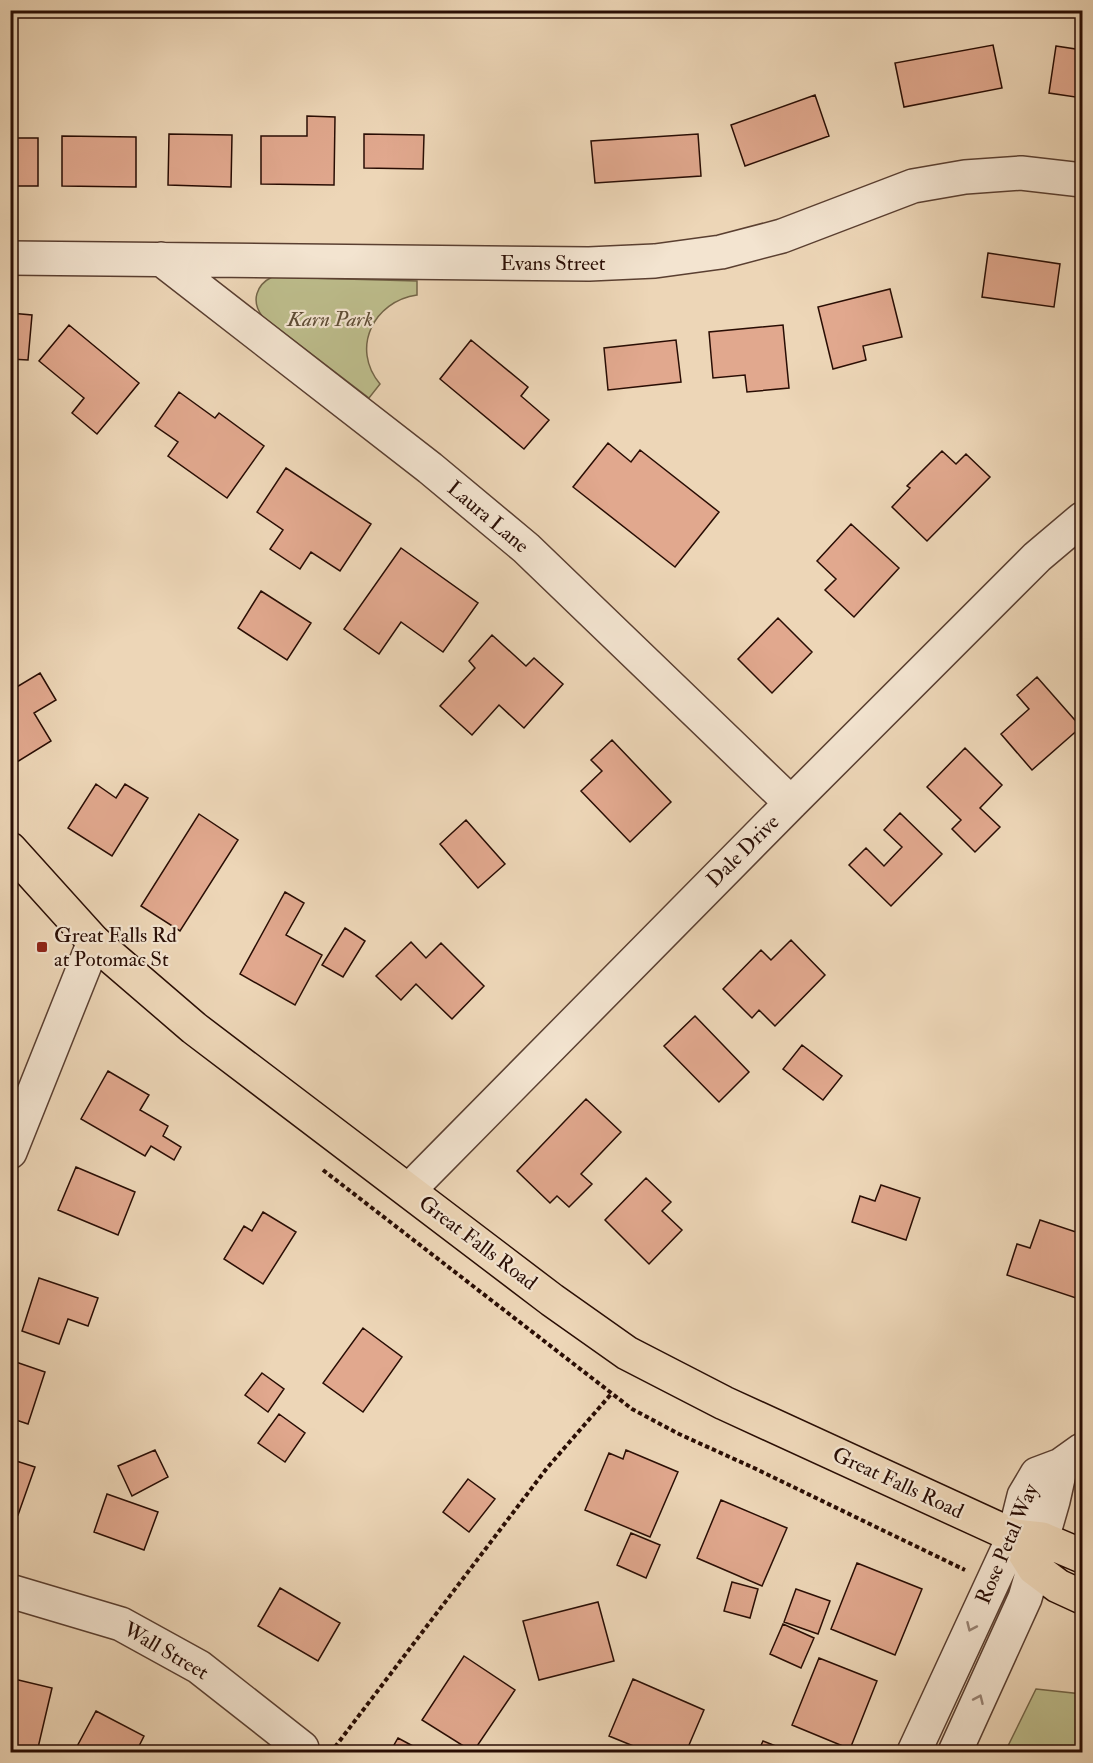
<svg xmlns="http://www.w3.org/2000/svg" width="1093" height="1763" viewBox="0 0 1093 1763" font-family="'IM FELL Double Pica',serif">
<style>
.green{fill:#bdbd8c;stroke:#736548;stroke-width:1.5}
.building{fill:#e1a88e;stroke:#290d04;stroke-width:1.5}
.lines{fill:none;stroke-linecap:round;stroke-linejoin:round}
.minor-casing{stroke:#5a3f31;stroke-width:36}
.primary-casing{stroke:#290d04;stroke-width:36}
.path{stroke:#290d04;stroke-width:4;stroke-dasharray:4.5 3;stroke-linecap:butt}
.minor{stroke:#f3e4d0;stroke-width:33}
.primary{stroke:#edd6b7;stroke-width:33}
.oneway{stroke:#988374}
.poi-dot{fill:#8f2418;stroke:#f3e4d0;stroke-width:2}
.labels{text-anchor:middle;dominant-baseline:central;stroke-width:4.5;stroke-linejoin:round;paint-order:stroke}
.street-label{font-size:21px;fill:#290d04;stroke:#f3e4d0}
.park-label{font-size:21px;font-style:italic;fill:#5d4b34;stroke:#f3e4d0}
.poi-label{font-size:21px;fill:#290d04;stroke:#f3e4d0;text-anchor:start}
</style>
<rect width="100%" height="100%" fill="#edd6b7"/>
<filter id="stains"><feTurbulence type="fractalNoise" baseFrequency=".00333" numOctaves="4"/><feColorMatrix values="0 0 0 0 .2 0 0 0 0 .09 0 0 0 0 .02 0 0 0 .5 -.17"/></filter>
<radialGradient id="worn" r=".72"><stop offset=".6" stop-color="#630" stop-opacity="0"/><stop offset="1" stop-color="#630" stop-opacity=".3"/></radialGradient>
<!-- green -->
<path class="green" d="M 272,277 L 417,281 L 417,295 C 374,301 350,348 380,384 L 369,398 L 262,316 C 251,301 256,285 272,277 Z
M 1036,1689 L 1082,1694 L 1082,1752 L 1005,1752 Z"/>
<!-- building -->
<path class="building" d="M 993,45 L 1002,88 L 904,107 L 895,63 Z
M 1056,46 L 1082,50 L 1082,98 L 1049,93 Z
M 815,95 L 829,136 L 745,166 L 731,125 Z
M 307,116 L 335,117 L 334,185 L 261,184 L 261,136 L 307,136 Z
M 169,134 L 232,135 L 231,187 L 168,185 Z
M 364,134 L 424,135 L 423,169 L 364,168 Z
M 698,134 L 701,176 L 595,183 L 591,141 Z
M 62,136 L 136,137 L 136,187 L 62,186 Z
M 10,138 L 38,138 L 38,186 L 10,186 Z
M 988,253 L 1060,264 L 1054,307 L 982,297 Z
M 890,289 L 902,337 L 863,346 L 866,360 L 833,369 L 818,307 Z
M 10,313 L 32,315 L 28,360 L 10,359 Z
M 69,325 L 139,383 L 97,434 L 72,413 L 84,398 L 39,361 Z
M 783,325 L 789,388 L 747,392 L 745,375 L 713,378 L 709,332 Z
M 471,340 L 528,387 L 521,396 L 549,420 L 524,449 L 440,379 Z
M 676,340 L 681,382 L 608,390 L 604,348 Z
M 179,392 L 215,418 L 219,413 L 264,446 L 227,498 L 168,456 L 178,442 L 155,426 Z
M 608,443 L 631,462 L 640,450 L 719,512 L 675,567 L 573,487 Z
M 942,451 L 956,464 L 966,454 L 990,477 L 927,541 L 892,507 L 910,488 L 907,486 Z
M 286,468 L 371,524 L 340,571 L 311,552 L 300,569 L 270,549 L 283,530 L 257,512 Z
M 851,524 L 899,568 L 854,617 L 825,590 L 836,579 L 817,561 Z
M 401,548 L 478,603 L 443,652 L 401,622 L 379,654 L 344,629 Z
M 261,591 L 311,623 L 287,660 L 238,628 Z
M 778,618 L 812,652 L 772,693 L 738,659 Z
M 492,635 L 526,666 L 534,658 L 563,684 L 524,728 L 499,705 L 472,735 L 440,706 L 475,668 L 469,661 Z
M 40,673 L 56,700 L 34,713 L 51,741 L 17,762 L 10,751 L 10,691 Z
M 1037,677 L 1081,727 L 1032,770 L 1001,734 L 1029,709 L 1017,695 Z
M 612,740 L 671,802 L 630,842 L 581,791 L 602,771 L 591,760 Z
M 965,748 L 1002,785 L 980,808 L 1000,827 L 975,852 L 952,829 L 961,820 L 927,787 Z
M 96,784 L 116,798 L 125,784 L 148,798 L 112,856 L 68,828 Z
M 900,813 L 942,854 L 891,906 L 849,865 L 866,848 L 884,866 L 902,847 L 884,830 Z
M 199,814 L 238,840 L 180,931 L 141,906 Z
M 466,820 L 505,864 L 478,888 L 440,844 Z
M 285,892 L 304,903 L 286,935 L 322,955 L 295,1005 L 240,974 Z
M 345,928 L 365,941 L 343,977 L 322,965 Z
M 791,940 L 825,975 L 775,1026 L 759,1010 L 752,1018 L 723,989 L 761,950 L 771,960 Z
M 411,942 L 426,958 L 441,943 L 484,986 L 452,1019 L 416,984 L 401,1000 L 376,976 Z
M 695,1016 L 749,1072 L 719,1102 L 664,1046 Z
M 802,1045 L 842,1076 L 823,1100 L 783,1069 Z
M 108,1071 L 149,1095 L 140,1110 L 168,1126 L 163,1136 L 181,1147 L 174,1160 L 151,1146 L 145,1156 L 81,1119 Z
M 586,1099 L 621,1132 L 581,1174 L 592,1184 L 569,1207 L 557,1196 L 550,1203 L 517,1171 Z
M 76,1167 L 135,1192 L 118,1235 L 58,1210 Z
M 646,1178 L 671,1202 L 662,1211 L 682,1230 L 649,1264 L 605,1220 Z
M 881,1185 L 920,1198 L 906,1240 L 852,1222 L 860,1196 L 875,1201 Z
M 263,1212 L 296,1232 L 263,1284 L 224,1259 L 244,1226 L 252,1231 Z
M 1040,1220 L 1082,1234 L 1082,1257 L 1079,1267 L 1082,1268 L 1082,1300 L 1007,1275 L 1017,1244 L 1030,1248 Z
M 39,1278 L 98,1298 L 88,1326 L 68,1319 L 59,1344 L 22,1331 Z
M 363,1328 L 402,1357 L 363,1412 L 323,1383 Z
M 10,1360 L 45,1372 L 28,1424 L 10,1418 Z
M 262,1373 L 284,1389 L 268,1412 L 245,1395 Z
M 279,1414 L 305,1433 L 285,1462 L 258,1443 Z
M 155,1450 L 168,1477 L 132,1496 L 118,1466 Z
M 626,1450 L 678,1472 L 650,1537 L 585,1510 L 609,1453 L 623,1459 Z
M 10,1459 L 35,1467 L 18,1515 L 10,1512 Z
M 468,1479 L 495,1499 L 469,1532 L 443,1512 Z
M 107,1494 L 158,1512 L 144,1550 L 94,1532 Z
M 721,1500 L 787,1528 L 762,1586 L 697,1558 Z
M 631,1533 L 660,1545 L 646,1578 L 617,1565 Z
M 857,1563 L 922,1589 L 895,1655 L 831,1629 Z
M 732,1582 L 758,1589 L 750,1618 L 724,1611 Z
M 280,1588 L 340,1623 L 318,1661 L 258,1626 Z
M 796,1589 L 830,1601 L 818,1634 L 784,1622 Z
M 598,1602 L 614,1661 L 539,1680 L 523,1621 Z
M 783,1624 L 814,1638 L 801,1668 L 770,1654 Z
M 464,1656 L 515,1690 L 473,1752 L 422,1720 Z
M 819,1658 L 877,1681 L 850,1749 L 792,1725 Z
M 10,1678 L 52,1688 L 37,1752 L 10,1752 Z
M 633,1679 L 704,1710 L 686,1752 L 648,1752 L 609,1736 Z
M 96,1711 L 144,1736 L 136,1752 L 74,1752 Z
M 398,1738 L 424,1752 L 390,1752 Z
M 763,1741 L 791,1752 L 758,1752 Z"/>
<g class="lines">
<!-- minor casing -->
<g class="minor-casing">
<path id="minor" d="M 10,258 L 589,264 L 655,261 L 721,252 L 782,236 L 913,186 L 965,177 L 1021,173 L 1082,180
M 161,259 L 430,468 L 526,548 L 791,803
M 10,1152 L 94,942
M 409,1190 L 791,803 L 1037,557 L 1082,519
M 10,1591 L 121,1624 L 199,1667 L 302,1748
M 914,1752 L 1014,1536 L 1024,1496 L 1037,1474 L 1061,1465 L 1082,1450
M 955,1752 L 1025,1598 L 1053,1501 L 1061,1465"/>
</g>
<!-- primary casing -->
<g class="primary-casing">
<path id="primary" d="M 10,849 L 94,942 L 194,1028 L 552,1300 L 627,1353 L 724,1403 L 1014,1536 L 1042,1539 L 1082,1556
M 1014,1536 L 1034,1568 L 1058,1586 L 1082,1597"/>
</g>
<!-- path -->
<path class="path" d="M 323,1170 L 632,1409 L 679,1434 L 754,1468 L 965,1570
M 335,1747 L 547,1468 L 612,1393"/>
<!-- minor -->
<use href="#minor" class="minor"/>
<!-- primary -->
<use href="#primary" class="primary"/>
</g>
<!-- one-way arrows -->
<defs><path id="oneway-chevron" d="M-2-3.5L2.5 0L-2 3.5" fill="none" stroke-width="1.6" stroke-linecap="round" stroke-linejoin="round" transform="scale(1.5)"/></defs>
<g class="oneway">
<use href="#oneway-chevron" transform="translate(971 1627) rotate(114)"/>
<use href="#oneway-chevron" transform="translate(979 1699) rotate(-66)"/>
</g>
<!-- markers -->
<rect class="poi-dot" x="36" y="941" width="12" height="12" rx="3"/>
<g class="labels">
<!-- street labels -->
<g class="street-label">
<text x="553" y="263">Evans Street</text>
<text transform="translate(488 517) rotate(40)">Laura Lane</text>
<text transform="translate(743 851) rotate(-45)">Dale Drive</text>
<text transform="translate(478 1243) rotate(37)">Great Falls Road</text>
<text transform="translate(898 1483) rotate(25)">Great Falls Road</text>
<text transform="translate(1007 1544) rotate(-67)">Rose Petal Way</text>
<text transform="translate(166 1651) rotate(30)">Wall Street</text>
</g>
<!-- park labels -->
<g class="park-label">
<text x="330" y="319">Karn Park</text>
</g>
<!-- poi labels -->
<g class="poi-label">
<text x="54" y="935">Great Falls Rd<tspan x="54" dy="24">at Potomac St</tspan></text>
</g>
</g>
<!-- margin -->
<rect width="1093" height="1763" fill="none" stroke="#edd6b7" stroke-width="36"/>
<rect x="12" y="12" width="1069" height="1739" fill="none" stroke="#290d04" stroke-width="3"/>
<rect x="18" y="18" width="1057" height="1727" fill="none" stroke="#290d04" stroke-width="1.5"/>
<rect width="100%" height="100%" filter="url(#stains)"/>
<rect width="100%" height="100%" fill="url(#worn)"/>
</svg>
